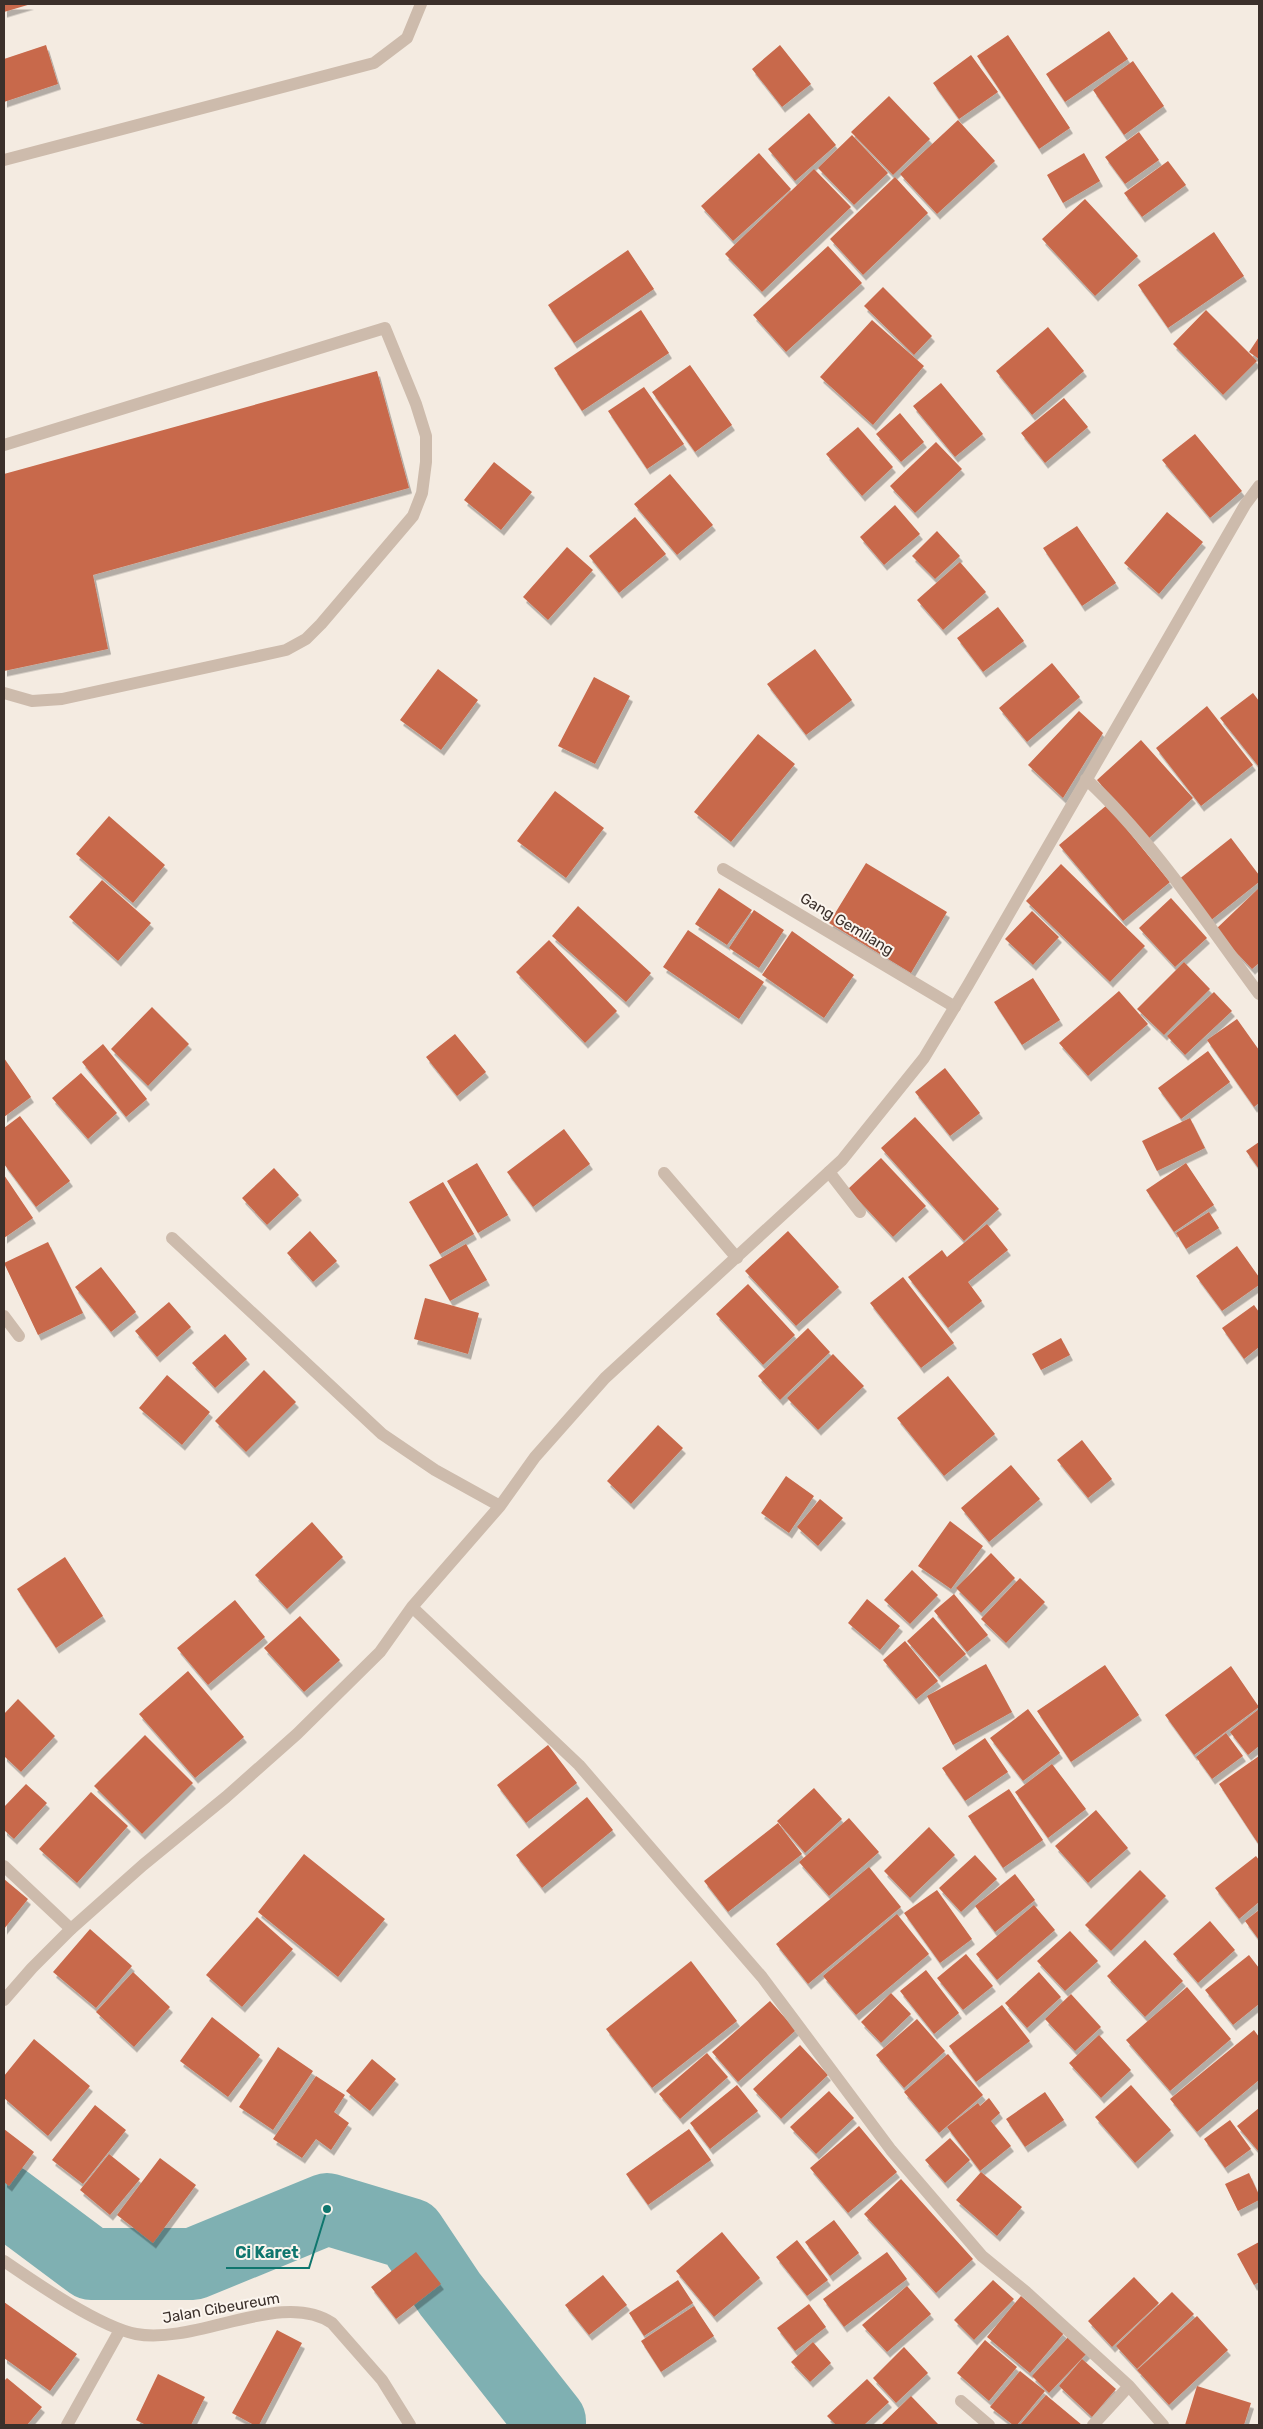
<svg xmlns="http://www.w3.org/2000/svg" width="1263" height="2429" viewBox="0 0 1263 2429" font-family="Rubik,sans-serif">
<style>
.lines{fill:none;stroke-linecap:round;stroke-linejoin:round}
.river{stroke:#7fb0b2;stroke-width:72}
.building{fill:#c8694b;filter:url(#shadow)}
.lane{stroke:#cdbbac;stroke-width:12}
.street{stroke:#cdbbac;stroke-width:12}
.labels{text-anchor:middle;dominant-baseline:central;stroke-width:4;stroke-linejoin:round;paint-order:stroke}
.street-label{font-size:15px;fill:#3b302b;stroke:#fbf5ee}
.leader{fill:none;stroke:#0f766e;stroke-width:2}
.callout-dot{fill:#0f766e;stroke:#fbf5ee;stroke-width:2}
.callout-label{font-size:16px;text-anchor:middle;font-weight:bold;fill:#0f766e;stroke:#fbf5ee;stroke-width:4;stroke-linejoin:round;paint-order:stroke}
</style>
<defs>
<filter id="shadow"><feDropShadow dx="3" dy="5.5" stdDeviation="0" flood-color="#0004"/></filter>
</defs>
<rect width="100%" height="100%" fill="#f4ebe1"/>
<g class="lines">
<!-- river -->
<path class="river" d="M 4,2199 L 91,2264 L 193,2264 L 327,2209 L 410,2234 L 450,2294 L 550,2421 L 550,2425"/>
</g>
<!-- building -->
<path class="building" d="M 4,4 L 31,4 L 4,12 Z
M 1109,31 L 1128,59 L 1065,102 L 1046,74 Z
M 1008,35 L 1070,128 L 1039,149 L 977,56 Z
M 46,45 L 58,84 L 4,102 L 4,59 Z
M 780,45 L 811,84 L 782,107 L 752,69 Z
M 971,55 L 998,92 L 959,119 L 933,83 Z
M 1133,61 L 1164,106 L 1124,135 L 1093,90 Z
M 889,96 L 930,139 L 893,175 L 851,132 Z
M 809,113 L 836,145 L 795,181 L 768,149 Z
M 958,120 L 995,161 L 937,214 L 900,174 Z
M 1139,132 L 1159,160 L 1125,184 L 1105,157 Z
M 852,135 L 888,173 L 854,205 L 818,168 Z
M 759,153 L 791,189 L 733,241 L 701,206 Z
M 1084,153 L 1100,181 L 1063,203 L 1047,175 Z
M 1168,161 L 1186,185 L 1142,217 L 1124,193 Z
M 814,169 L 851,207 L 762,292 L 725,254 Z
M 895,177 L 928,213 L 863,275 L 830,239 Z
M 1085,199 L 1138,256 L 1095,296 L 1042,239 Z
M 1214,232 L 1244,276 L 1168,328 L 1138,285 Z
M 828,246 L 862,283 L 786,352 L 753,315 Z
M 628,250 L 654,289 L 574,343 L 548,305 Z
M 883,287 L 932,336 L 914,355 L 864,306 Z
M 641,310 L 669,353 L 582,411 L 554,368 Z
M 1206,310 L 1257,361 L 1223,395 L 1173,344 Z
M 872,320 L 924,366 L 873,425 L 820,377 Z
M 1048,327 L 1084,371 L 1032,415 L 996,371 Z
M 1259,337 L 1259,359 L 1249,352 Z
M 690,365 L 732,425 L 695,452 L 652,392 Z
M 377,371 L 409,488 L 93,575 L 108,649 L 4,671 L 4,474 Z
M 941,383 L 983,434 L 955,457 L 913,406 Z
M 644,387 L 684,444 L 647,469 L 608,411 Z
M 1064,398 L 1088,427 L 1045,463 L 1021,433 Z
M 900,413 L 924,442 L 901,462 L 876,434 Z
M 858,427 L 893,467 L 862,496 L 826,454 Z
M 1195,434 L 1242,491 L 1210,518 L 1162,460 Z
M 936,442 L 962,469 L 915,513 L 890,486 Z
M 494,462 L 532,492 L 501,530 L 464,500 Z
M 670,474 L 713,525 L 677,555 L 634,504 Z
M 895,505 L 920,534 L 884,565 L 860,537 Z
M 1167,512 L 1203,542 L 1159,594 L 1124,563 Z
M 635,517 L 666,554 L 619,593 L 589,556 Z
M 1077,526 L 1116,583 L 1082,606 L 1043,548 Z
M 937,531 L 960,556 L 935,579 L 912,556 Z
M 567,547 L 593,570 L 548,620 L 523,597 Z
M 960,562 L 986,592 L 943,630 L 917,600 Z
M 998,607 L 1024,641 L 983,672 L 957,638 Z
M 815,649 L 852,700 L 806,735 L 767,684 Z
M 1052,663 L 1080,697 L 1027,742 L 999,708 Z
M 438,669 L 478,700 L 441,750 L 400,720 Z
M 594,677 L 630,696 L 595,764 L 558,746 Z
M 1253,693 L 1259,701 L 1259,767 L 1220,718 Z
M 1207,706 L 1253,765 L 1201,806 L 1156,748 Z
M 1079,711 L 1103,733 L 1063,798 L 1028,765 Z
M 758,734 L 795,764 L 731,842 L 694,812 Z
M 1141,740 L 1193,798 L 1148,839 L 1097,780 Z
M 555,791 L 604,828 L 566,878 L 517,841 Z
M 1107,805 L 1170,882 L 1123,921 L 1059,845 Z
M 109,816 L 165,865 L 133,903 L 76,854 Z
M 1231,838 L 1259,875 L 1259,882 L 1210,921 L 1178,880 Z
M 866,863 L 947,912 L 911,973 L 829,923 Z
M 1061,864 L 1145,946 L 1110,982 L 1026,901 Z
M 102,880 L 151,923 L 118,961 L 69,917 Z
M 719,888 L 752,910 L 727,945 L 695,924 Z
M 1259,888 L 1259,963 L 1252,969 L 1215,930 Z
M 1171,898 L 1207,938 L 1175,967 L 1139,928 Z
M 578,906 L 651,973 L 626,1002 L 552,936 Z
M 754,910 L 784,930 L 759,968 L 729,948 Z
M 1032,911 L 1059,937 L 1033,965 L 1005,939 Z
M 688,930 L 764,982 L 739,1019 L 663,967 Z
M 792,931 L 854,975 L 824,1018 L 762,975 Z
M 549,940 L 617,1011 L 585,1043 L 516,972 Z
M 1184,962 L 1210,989 L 1164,1035 L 1137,1009 Z
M 1033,978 L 1060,1020 L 1022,1045 L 994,1002 Z
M 1119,991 L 1148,1024 L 1088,1076 L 1059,1043 Z
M 1214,992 L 1232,1011 L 1185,1055 L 1167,1036 Z
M 152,1007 L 189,1044 L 148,1086 L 111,1049 Z
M 1237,1019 L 1259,1050 L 1259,1103 L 1254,1107 L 1207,1040 Z
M 455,1034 L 486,1072 L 457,1096 L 426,1057 Z
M 103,1044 L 147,1099 L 126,1117 L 82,1062 Z
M 1208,1051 L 1230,1082 L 1181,1119 L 1158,1088 Z
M 4,1058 L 31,1097 L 4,1117 Z
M 945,1068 L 980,1113 L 950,1136 L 915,1092 Z
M 81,1073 L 117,1113 L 88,1139 L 52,1098 Z
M 20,1116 L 70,1181 L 36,1207 L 4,1164 L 4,1128 Z
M 915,1117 L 999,1209 L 964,1241 L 881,1148 Z
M 1190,1118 L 1205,1148 L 1157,1171 L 1142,1141 Z
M 564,1129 L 590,1164 L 533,1207 L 507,1172 Z
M 1259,1142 L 1259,1169 L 1246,1151 Z
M 881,1158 L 926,1206 L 893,1237 L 848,1189 Z
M 477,1163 L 508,1215 L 478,1233 L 447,1181 Z
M 1186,1163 L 1214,1205 L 1174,1232 L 1146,1190 Z
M 274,1168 L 299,1195 L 267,1225 L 242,1198 Z
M 4,1175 L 33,1218 L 4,1238 Z
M 443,1182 L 474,1234 L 440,1254 L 409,1202 Z
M 1209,1212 L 1219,1228 L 1186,1249 L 1176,1233 Z
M 987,1224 L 1008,1250 L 968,1282 L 982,1301 L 948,1328 L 908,1277 L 942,1250 L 947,1257 Z
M 310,1231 L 337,1261 L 313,1282 L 287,1253 Z
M 788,1231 L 839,1287 L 796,1326 L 745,1271 Z
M 48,1242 L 83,1313 L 38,1335 L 4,1263 Z
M 466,1244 L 487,1280 L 450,1301 L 429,1265 Z
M 1237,1246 L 1259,1277 L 1259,1285 L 1222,1311 L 1196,1276 Z
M 101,1267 L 136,1312 L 111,1332 L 75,1287 Z
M 903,1277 L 954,1343 L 921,1368 L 870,1303 Z
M 748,1284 L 795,1335 L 763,1365 L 716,1314 Z
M 425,1298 L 479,1313 L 468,1354 L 414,1339 Z
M 169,1302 L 191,1327 L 157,1357 L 135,1331 Z
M 1254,1305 L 1259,1312 L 1259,1347 L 1244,1359 L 1222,1328 Z
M 808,1328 L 830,1352 L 780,1400 L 758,1376 Z
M 225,1334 L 247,1359 L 215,1388 L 192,1363 Z
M 1061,1338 L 1070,1355 L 1041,1370 L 1032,1354 Z
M 833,1354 L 864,1386 L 818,1430 L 787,1398 Z
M 264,1370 L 296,1402 L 246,1452 L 215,1421 Z
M 167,1375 L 210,1412 L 182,1445 L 139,1408 Z
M 948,1376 L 995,1434 L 944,1476 L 897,1418 Z
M 658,1425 L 683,1448 L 631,1504 L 607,1481 Z
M 1082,1440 L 1112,1479 L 1088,1498 L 1057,1460 Z
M 1011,1465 L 1040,1499 L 989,1542 L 961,1508 Z
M 786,1476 L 814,1496 L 789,1533 L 761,1513 Z
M 820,1499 L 843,1518 L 818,1546 L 797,1527 Z
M 950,1521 L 983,1546 L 951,1589 L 918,1566 Z
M 312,1522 L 343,1557 L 287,1609 L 255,1575 Z
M 991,1553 L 1015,1578 L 981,1613 L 956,1588 Z
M 65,1557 L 103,1616 L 56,1648 L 17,1589 Z
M 912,1570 L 938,1595 L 910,1624 L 884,1600 Z
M 1020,1578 L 1045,1602 L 1006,1643 L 981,1619 Z
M 954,1594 L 988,1635 L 967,1652 L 934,1611 Z
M 867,1599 L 900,1626 L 880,1650 L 848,1623 Z
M 235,1600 L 265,1637 L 208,1685 L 177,1648 Z
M 300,1616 L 340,1660 L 304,1692 L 264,1648 Z
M 933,1617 L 966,1654 L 939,1677 L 907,1641 Z
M 905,1641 L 938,1681 L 916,1699 L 883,1660 Z
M 986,1664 L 1012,1712 L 953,1745 L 927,1696 Z
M 1105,1665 L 1139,1715 L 1071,1762 L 1037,1711 Z
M 1231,1666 L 1259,1707 L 1194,1755 L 1165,1715 Z
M 188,1671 L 244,1737 L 195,1778 L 139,1714 Z
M 18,1699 L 55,1736 L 21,1772 L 4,1756 L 4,1714 Z
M 1028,1709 L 1060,1753 L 1023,1781 L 990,1738 Z
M 1259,1709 L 1259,1746 L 1248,1755 L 1230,1732 Z
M 1226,1733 L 1243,1756 L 1212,1779 L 1196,1757 Z
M 145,1735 L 193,1783 L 142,1834 L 94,1786 Z
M 985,1738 L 1008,1772 L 965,1801 L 942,1768 Z
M 548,1745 L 577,1783 L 526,1823 L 497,1785 Z
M 1259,1756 L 1259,1845 L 1219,1784 Z
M 1052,1764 L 1086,1809 L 1048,1838 L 1015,1792 Z
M 26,1784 L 47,1803 L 14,1839 L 4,1830 L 4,1807 Z
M 814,1788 L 842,1819 L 805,1853 L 777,1821 Z
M 1009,1789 L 1043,1840 L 1003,1868 L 968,1816 Z
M 91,1792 L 128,1826 L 77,1883 L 39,1849 Z
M 587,1797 L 613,1830 L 542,1888 L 516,1855 Z
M 1096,1810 L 1128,1848 L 1088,1883 L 1055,1846 Z
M 849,1818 L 879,1852 L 829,1896 L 799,1862 Z
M 778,1823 L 802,1854 L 728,1912 L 704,1881 Z
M 929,1827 L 955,1855 L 910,1898 L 884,1871 Z
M 304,1854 L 385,1919 L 338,1977 L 258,1912 Z
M 975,1855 L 997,1879 L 961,1912 L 939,1888 Z
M 1256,1856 L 1259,1860 L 1259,1902 L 1239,1919 L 1215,1888 Z
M 869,1867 L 901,1907 L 808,1984 L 776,1944 Z
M 1140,1870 L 1166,1896 L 1111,1951 L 1085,1925 Z
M 1015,1874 L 1035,1900 L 995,1932 L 975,1906 Z
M 4,1879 L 28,1899 L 4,1929 Z
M 937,1890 L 972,1939 L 940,1963 L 904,1913 Z
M 1034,1905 L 1055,1930 L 997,1980 L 976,1954 Z
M 1259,1910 L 1259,1940 L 1245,1921 Z
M 897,1914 L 929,1954 L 856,2015 L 823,1976 Z
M 257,1917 L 293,1949 L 242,2007 L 206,1975 Z
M 1210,1921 L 1235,1950 L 1198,1983 L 1173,1954 Z
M 90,1929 L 132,1966 L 96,2008 L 53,1972 Z
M 1070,1931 L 1098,1961 L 1065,1991 L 1037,1961 Z
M 1145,1940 L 1183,1981 L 1145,2017 L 1107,1976 Z
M 966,1954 L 993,1986 L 963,2010 L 937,1978 Z
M 1249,1955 L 1259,1968 L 1259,2004 L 1233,2025 L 1205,1990 Z
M 691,1961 L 737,2021 L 652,2088 L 606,2029 Z
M 926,1970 L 959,2013 L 934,2034 L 900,1991 Z
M 133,1972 L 170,2007 L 134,2047 L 96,2012 Z
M 1039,1972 L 1061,1997 L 1027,2028 L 1005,2003 Z
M 1187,1987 L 1231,2039 L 1170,2091 L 1126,2040 Z
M 891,1993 L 911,2014 L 881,2043 L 861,2022 Z
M 1071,1994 L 1101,2027 L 1075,2051 L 1045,2019 Z
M 770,2001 L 796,2030 L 738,2082 L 712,2052 Z
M 1002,2005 L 1030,2041 L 976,2082 L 949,2046 Z
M 212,2017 L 260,2055 L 228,2097 L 180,2061 Z
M 917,2019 L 945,2051 L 904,2088 L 876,2055 Z
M 1254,2030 L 1259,2037 L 1259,2080 L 1197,2132 L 1170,2099 Z
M 1099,2035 L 1131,2070 L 1101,2098 L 1069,2063 Z
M 34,2039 L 90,2086 L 48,2136 L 4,2098 L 4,2076 Z
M 800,2045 L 828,2075 L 781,2119 L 753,2089 Z
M 278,2047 L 313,2071 L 273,2130 L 239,2107 Z
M 707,2053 L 728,2077 L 680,2119 L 659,2094 Z
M 948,2054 L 983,2095 L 939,2133 L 904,2092 Z
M 372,2059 L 396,2079 L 370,2111 L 346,2091 Z
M 316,2076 L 345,2095 L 334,2112 L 349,2123 L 331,2150 L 316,2139 L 302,2158 L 273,2139 Z
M 737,2085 L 758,2111 L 710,2149 L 690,2123 Z
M 1131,2085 L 1171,2130 L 1135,2163 L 1095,2117 Z
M 829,2091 L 854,2118 L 816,2154 L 790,2127 Z
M 1045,2092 L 1064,2120 L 1025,2147 L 1006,2119 Z
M 989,2098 L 1000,2113 L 991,2121 L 1011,2146 L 980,2171 L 947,2127 L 978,2103 L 980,2106 Z
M 95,2105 L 126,2130 L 83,2184 L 52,2160 Z
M 1259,2108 L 1259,2152 L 1237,2126 Z
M 1230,2120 L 1251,2149 L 1225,2168 L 1204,2139 Z
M 859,2126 L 897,2172 L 848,2213 L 810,2168 Z
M 4,2129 L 34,2152 L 9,2186 L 4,2182 Z
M 689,2129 L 711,2160 L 648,2205 L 626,2174 Z
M 950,2138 L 970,2160 L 945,2183 L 925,2160 Z
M 109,2154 L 140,2179 L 110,2215 L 80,2190 Z
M 160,2158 L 196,2185 L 153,2243 L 117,2215 Z
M 981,2172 L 1022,2207 L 997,2236 L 956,2200 Z
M 1249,2173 L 1259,2195 L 1259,2200 L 1238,2211 L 1225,2184 Z
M 901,2179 L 973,2259 L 936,2293 L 864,2214 Z
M 834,2220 L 859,2253 L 830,2276 L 805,2242 Z
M 722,2232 L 760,2278 L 714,2317 L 676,2271 Z
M 797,2240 L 828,2280 L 807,2296 L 776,2257 Z
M 1259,2242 L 1259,2282 L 1254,2285 L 1237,2254 Z
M 416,2252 L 441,2284 L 396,2319 L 371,2287 Z
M 887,2252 L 907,2279 L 844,2327 L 823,2299 Z
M 603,2275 L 627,2305 L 589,2335 L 565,2305 Z
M 1134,2277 L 1159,2303 L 1112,2347 L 1088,2321 Z
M 678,2280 L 693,2303 L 644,2336 L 629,2313 Z
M 993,2280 L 1014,2299 L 974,2340 L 954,2320 Z
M 907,2286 L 931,2314 L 887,2352 L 862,2325 Z
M 1172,2292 L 1194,2314 L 1137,2369 L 1116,2346 Z
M 1021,2296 L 1064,2333 L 1030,2373 L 987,2337 Z
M 4,2302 L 77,2354 L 50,2391 L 4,2358 Z
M 809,2304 L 826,2327 L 795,2351 L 777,2328 Z
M 694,2306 L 714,2336 L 661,2372 L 641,2341 Z
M 1197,2316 L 1228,2350 L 1169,2405 L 1137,2370 Z
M 277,2330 L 302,2343 L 259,2425 L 254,2425 L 232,2413 Z
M 1070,2335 L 1088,2352 L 1049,2393 L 1032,2376 Z
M 985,2340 L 1017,2367 L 989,2401 L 957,2373 Z
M 813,2342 L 831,2363 L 810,2382 L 791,2362 Z
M 904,2347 L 928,2373 L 896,2403 L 873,2378 Z
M 1082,2359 L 1116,2389 L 1092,2417 L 1059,2386 Z
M 1020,2371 L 1045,2391 L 1017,2425 L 1013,2425 L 990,2407 Z
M 158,2374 L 205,2397 L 191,2425 L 146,2425 L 136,2420 Z
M 7,2378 L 42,2407 L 27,2425 L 4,2425 L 4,2381 Z
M 867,2379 L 889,2402 L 864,2425 L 836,2425 L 827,2416 Z
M 1197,2386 L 1251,2403 L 1244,2425 L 1185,2425 Z
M 1046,2395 L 1082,2425 L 1020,2425 Z
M 911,2396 L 938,2424 L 881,2425 Z"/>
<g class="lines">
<!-- lane -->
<path class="lane" d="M 4,160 L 374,63 L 407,38 L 421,4
M 4,445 L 385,328 L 416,404 L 426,436 L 426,462 L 422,493 L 413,516 L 321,624 L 306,639 L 286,650 L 62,699 L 32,701 L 4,693
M 723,869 L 955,1007
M 829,1172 L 860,1212
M 664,1173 L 737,1258
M 4,1316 L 19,1336
M 4,1866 L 71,1929"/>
<!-- street -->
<path class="street" d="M 1086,779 C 1153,841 1205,921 1259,994
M 172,1238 L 382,1434 L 435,1470 L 500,1506
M 412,1607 L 579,1765 L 762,1977 L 891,2150 L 982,2256 L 1026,2292 L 1129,2386 L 1163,2425
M 4,2000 L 32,1968 L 71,1929 L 143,1865 L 226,1797 L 297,1734 L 380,1652 L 412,1607 L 500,1506 L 535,1457 L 605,1378 L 842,1160 L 924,1058 L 968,985 L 1245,505 L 1259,486
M 4,2261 C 36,2283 100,2327 136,2334 C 197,2345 282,2289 332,2323 L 382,2380 L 410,2425
M 961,2401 L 989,2425
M 67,2425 L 120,2330
M 1093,2425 L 1129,2386"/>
</g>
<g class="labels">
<!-- street labels -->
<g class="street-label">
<text transform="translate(847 924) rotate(31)">Gang Gemilang</text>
<text transform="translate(221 2308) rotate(-10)">Jalan Cibeureum</text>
</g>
</g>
<!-- callouts -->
<path class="leader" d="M327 2209L309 2268H226"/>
<circle class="callout-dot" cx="327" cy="2209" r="5"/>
<g class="callout-label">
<text x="267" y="2258">Ci Karet</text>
</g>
<!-- border -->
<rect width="1263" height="2429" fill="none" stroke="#3b302b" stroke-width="10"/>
</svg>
